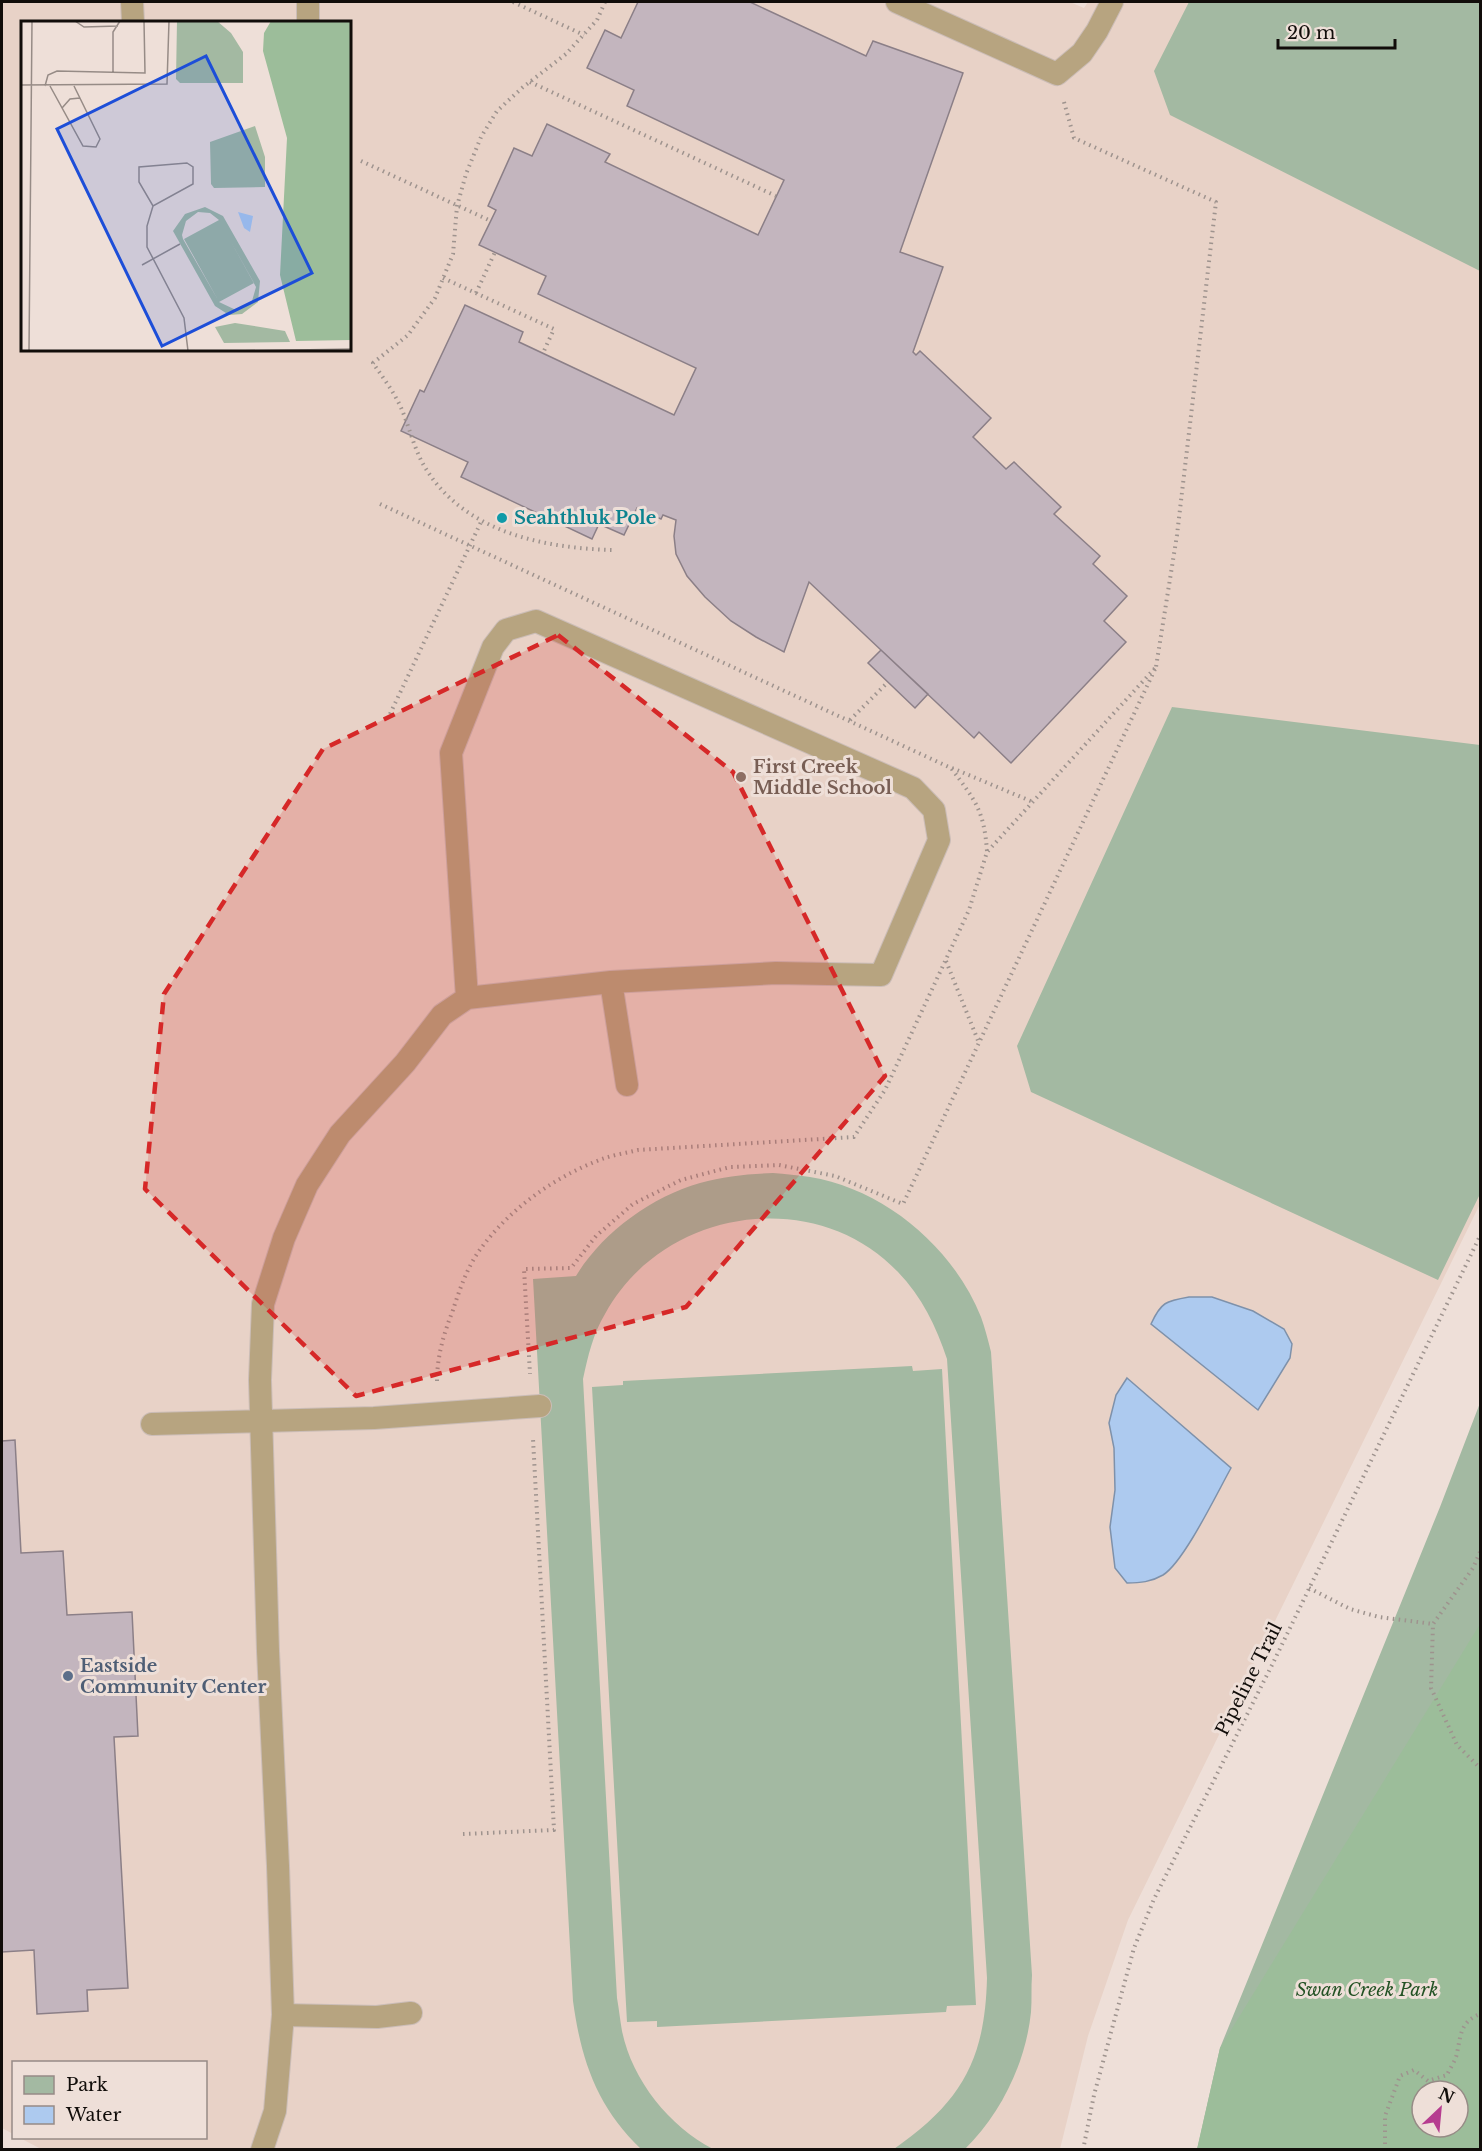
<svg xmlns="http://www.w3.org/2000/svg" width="1482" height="2151" viewBox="0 0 1482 2151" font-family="'Libre Baskerville',serif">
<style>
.built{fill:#e8d2c7;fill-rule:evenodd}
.green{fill:#a3b9a2;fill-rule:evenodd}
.forest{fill:#9cbd9a;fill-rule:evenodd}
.water{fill:#adcaef;stroke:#7e91aa;stroke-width:1.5}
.building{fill:#c3b5be;stroke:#8b7f87;stroke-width:1.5}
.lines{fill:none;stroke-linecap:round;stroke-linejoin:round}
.service-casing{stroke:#cbbdb7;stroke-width:24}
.path{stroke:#9e938e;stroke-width:4;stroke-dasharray:1.5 4.5;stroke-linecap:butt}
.service{stroke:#b7a480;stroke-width:22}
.marked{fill:#d62828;fill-opacity:0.2;stroke:#d62828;stroke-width:4.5;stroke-dasharray:12 8;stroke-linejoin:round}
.culture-dot{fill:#0f9aa8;stroke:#eedfd8;stroke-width:2}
.education-dot{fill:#8d6e63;stroke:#eedfd8;stroke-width:2}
.service-dot{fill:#5c6f8a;stroke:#eedfd8;stroke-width:2}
.labels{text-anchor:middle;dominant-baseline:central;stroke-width:6;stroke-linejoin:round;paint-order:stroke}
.culture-label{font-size:18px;font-weight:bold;fill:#0d838f;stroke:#eedfd8;text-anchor:start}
.education-label{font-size:18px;font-weight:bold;fill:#785e54;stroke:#eedfd8;text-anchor:start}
.service-label{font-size:18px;font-weight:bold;fill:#4e5e75;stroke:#eedfd8;text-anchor:start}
.street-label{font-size:18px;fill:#110d0a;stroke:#eedfd8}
.park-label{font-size:18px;font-style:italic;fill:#235224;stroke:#eedfd8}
.inset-road{fill:none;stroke:#968b86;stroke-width:1.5}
.view{fill:#1d4ed8;fill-opacity:0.15;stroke:#1d4ed8;stroke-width:3}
.inset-edge{fill:none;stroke:#110d0a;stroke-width:3}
</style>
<rect width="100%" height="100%" fill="#eedfd8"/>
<!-- built -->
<path class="built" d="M 2,2 L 1070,2 L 1084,8 L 1088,2 L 1480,2 L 1480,1204 L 1128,1920 L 1088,2036 L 1060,2149 L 43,2150 L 20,2138 L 206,2138 L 206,2062 L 14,2062 L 13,2134 L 2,2128 ZM 22,22 L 350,22 L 350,350 L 22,350 Z"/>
<!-- green -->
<path class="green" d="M 1189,2 L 1480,2 L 1480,271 L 1170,115 L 1154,71 Z
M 1172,707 L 1480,745 L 1480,1194 L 1438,1280 L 1031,1092 L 1017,1046 Z
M 773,1173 C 785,1174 798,1175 810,1177 C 884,1189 953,1247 981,1317 C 985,1328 988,1340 991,1352 L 1032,1975 C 1031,1987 1032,2000 1031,2012 C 1026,2062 1001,2114 965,2149 L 894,2149 C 961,2102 985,2061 987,1978 L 947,1359 C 936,1326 922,1297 898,1272 C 814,1184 662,1209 605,1314 C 593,1334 588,1356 583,1379 L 617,1998 C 619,2009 620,2020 622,2031 C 632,2080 669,2126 713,2149 L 641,2149 C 597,2107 581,2060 573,2001 L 533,1279 L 576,1276 C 602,1233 651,1197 700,1183 C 724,1176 748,1174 773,1173 Z
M 912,1366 L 913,1371 L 942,1369 L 976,2005 L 947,2006 L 946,2012 L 657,2027 L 657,2021 L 627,2022 L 592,1387 L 623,1385 L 623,1381 Z
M 1480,1403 L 1480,2149 L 1197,2150 L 1220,2048 L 1440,1507 ZM 1422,2091 L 1458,2091 L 1458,2127 L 1422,2127 Z"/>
<!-- forest -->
<path class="forest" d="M 1480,1624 L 1480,2149 L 1197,2149 L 1220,2048 ZM 1422,2091 L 1458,2091 L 1458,2127 L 1422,2127 Z"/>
<!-- water -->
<path class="water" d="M 1189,1297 L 1212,1297 L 1253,1311 L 1284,1329 L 1292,1344 L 1290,1358 L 1258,1410 L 1151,1324 C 1161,1302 1166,1301 1189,1297 Z
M 1127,1378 L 1231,1468 C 1217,1493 1184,1562 1163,1575 C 1151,1582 1140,1583 1127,1583 L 1115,1568 L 1110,1527 L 1115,1490 L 1114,1448 L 1109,1423 L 1116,1395 Z"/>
<!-- building -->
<path class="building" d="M 638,2 L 750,2 L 866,56 L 873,41 L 963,73 L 900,252 L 943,267 L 913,352 L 916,355 L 920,351 L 991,418 L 973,437 L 1006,469 L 1014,462 L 1061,507 L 1054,514 L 1100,556 L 1093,564 L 1127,596 L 1104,621 L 1126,642 L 1011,763 L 979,732 L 974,738 L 809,582 L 784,652 L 756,637 L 731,621 L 705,597 L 687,576 L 676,554 L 674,536 L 676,520 L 663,515 L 661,519 L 637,508 L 624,535 L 599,524 L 592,539 L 461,477 L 468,462 L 401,431 L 420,390 L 424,392 L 465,305 L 523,332 L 519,342 L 674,415 L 696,368 L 538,294 L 546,276 L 479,245 L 496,210 L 488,206 L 514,148 L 532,156 L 547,124 L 610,154 L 605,162 L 758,235 L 784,180 L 627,106 L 634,90 L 587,68 L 605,30 L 621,38 Z
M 881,650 L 928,694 L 915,708 L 868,663 Z
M 15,1440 L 21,1553 L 63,1551 L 67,1615 L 132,1612 L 138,1736 L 114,1737 L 128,1988 L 87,1990 L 88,2011 L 37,2014 L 34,1950 L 2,1952 L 2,1441 Z"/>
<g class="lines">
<!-- service casing -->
<g class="service-casing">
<path id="service" d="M 132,2 L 133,22
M 308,2 L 308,22
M 897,2 L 1057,74 L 1082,53 L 1097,31 L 1112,2
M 536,621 L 913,788 L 934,810 L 939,840 L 881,975 L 776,973 L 611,982 L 467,998 L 451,753 L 493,647 L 506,630 Z
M 611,982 L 627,1085
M 152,1424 L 374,1418 L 540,1406
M 283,2015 L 377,2017 L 411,2013
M 262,2150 L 275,2111 L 283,2015 L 278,1866 L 268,1651 L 260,1380 L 263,1304 L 284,1238 L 307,1185 L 340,1134 L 405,1063 L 442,1015 L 467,998"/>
</g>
<!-- path -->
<path class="path" d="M 513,2 L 584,35
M 605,2 L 597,20 L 566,54 L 522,88 L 497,111 L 481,137 L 466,174 L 457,206 L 453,254 L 435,298 L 408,335 L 373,363 C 383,378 395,393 402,410 C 410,429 415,452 426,469 C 465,532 543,548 612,550
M 530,82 L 776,196
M 1064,102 L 1074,138 L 1216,202 L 1177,535 L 1156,667
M 361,161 L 491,221
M 443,278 L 554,329 L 543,353
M 476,293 L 495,252
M 380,504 L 951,768 C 975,800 984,810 987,851
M 390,714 L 481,522
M 850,720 L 888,682
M 952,768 L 1033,802
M 946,961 L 979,1043
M 437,1381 C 437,1356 444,1333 453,1310 C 459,1291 467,1268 479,1251 C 509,1209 554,1177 602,1159 C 613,1155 626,1153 638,1150 L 854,1137 L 885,1090 L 969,910 L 987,852 L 1156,667 L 903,1204 L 835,1176 L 779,1165 L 730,1167 L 681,1180 L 633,1204 L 596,1236 L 571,1268 L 524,1269 L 530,1374
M 1480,1552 L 1473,1568 L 1433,1624 L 1431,1688 L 1457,1745 L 1480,1768
M 1309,1588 L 1350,1609 L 1379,1617 L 1433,1624
M 463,1834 L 554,1830 L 533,1439
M 1083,2150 L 1094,2095 L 1134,1948 L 1154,1899 L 1273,1663 L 1480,1236
M 1385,2150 L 1385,2116 L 1400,2076 L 1414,2070 L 1428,2081 L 1447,2075 C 1450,2068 1456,2060 1457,2053 C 1461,2035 1460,2022 1480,2014"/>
<!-- service -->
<use href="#service" class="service"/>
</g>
<!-- marked area -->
<path class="marked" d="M 558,635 L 733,772 L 885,1076 L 686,1307 L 356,1396 L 145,1189 L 164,994 L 323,749 Z"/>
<!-- markers -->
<circle class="culture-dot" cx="502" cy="518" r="6"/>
<circle class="education-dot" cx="741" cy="777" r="6"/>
<circle class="service-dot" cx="68" cy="1676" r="6"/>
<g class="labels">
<!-- culture labels -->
<g class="culture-label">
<text x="514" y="518">Seahthluk Pole</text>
</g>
<!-- education labels -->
<g class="education-label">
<text x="753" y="767">First Creek<tspan x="753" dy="21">Middle School</tspan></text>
</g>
<!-- service labels -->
<g class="service-label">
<text x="80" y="1666">Eastside<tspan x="80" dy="21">Community Center</tspan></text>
</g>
<!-- street labels -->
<g class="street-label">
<text transform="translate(1249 1679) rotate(-63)">Pipeline Trail</text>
</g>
<!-- park labels -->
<g class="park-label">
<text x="1367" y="1990">Swan Creek Park</text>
</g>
</g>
<!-- overview -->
<g transform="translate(21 21)">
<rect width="330" height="330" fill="#eedfd8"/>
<path d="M 156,0 L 196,0 L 210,12 L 222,31 L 222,62 L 159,62 L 155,58 ZM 234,105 L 244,136 L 244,166 L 193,167 L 190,163 L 189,121 ZM 184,186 L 202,195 L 239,260 L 237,281 L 221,293 L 208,294 L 194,285 L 152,210 L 164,193 ZM 177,191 L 189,192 L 198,199 L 163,218 L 197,279 L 162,218 L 161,214 L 165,200 ZM 209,219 L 235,266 L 231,280 L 215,289 L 198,281 L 233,262 ZM 214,302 L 264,310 L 269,321 L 203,322 L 194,306 Z" fill="#a3b9a2" fill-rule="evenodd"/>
<path d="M 250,0 L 330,0 L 330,319 L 275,320 L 259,254 L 266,117 L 242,30 L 243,12 Z" fill="#9cbd9a"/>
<path d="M 217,191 L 232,195 L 229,211 L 223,207 Z" fill="#adcaef"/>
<path class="inset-road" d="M 54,0 L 63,6 L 97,5M 92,52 L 92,11 L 99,0M 0,64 L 146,63 L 148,0M 24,65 L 27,54 L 36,50 L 124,52 L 123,0M 29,65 L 62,125 L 75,126 L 79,118 L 53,65M 41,87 L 49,78 L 59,77M 166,142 L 172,146 L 172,163 L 132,185 L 118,161 L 118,146 ZM 132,185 L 126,205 L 126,226 L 163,297 L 167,330M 121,244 L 159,223M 8,330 L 11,0M 212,330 L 330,328"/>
<path class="view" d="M 185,35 L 291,252 L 141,325 L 36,108 Z"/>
<rect width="330" height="330" class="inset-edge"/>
</g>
<!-- border -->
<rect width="1482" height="2151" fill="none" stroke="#110d0a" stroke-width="6"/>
<!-- legend -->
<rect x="12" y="2061" width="195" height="78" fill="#eedfd8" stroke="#968b86" stroke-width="1.5"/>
<rect x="24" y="2076" width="30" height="18" fill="#a3b9a2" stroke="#968b86" stroke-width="1.5"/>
<text x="66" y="2091" font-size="18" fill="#110d0a">Park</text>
<rect x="24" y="2106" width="30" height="18" fill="#adcaef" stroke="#968b86" stroke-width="1.5"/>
<text x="66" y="2121" font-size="18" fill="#110d0a">Water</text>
<!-- north arrow -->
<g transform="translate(1440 2109) rotate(26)"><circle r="28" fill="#eedfd8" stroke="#968b86" stroke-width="1.5"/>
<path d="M0-4.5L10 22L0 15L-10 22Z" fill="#b63d90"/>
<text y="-9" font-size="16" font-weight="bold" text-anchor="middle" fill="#110d0a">N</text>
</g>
<!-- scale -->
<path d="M1278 39v9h117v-9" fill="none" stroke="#110d0a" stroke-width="3"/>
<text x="1287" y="39" font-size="18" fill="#110d0a" stroke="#eedfd8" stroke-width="4.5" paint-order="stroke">20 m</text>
</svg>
